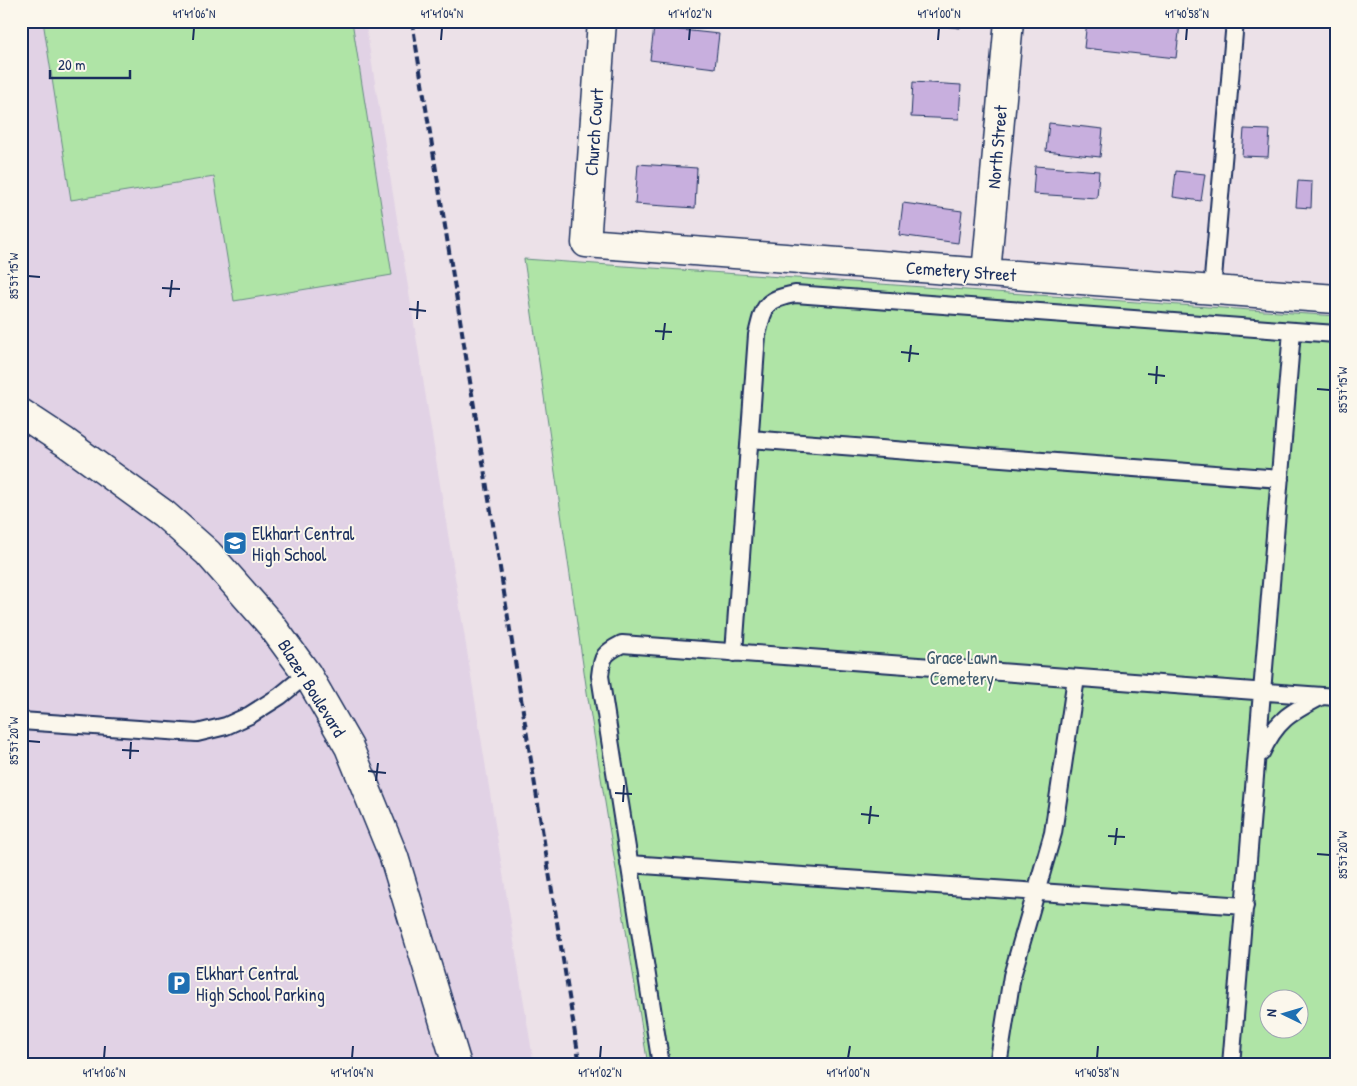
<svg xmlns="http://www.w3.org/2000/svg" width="1357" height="1086" viewBox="0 0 1357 1086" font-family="'Patrick Hand',sans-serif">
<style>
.built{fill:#e1d2e5}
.green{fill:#afe4a6;stroke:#658a82;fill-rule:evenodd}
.building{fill:#c8afde;stroke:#1b2f5e}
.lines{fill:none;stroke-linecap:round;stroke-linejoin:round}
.lane-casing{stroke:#1b2f5e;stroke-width:20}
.street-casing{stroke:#1b2f5e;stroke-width:31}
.secondary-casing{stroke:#1b2f5e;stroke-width:31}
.lane{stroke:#fbf7ec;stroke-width:16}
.street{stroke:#fbf7ec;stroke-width:28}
.secondary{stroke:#fbf7ec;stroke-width:28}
.rail{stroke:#1b2f5e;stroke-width:4;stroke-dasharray:8 4;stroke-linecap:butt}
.ticks{fill:none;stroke:#1b2f5e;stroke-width:2}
.labels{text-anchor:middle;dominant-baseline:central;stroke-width:4;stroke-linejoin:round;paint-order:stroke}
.street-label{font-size:18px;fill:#1b2f5e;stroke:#fbf7ec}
.poi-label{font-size:18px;fill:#1b2f5e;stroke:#fbf7ec;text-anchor:start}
.park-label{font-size:18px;fill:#405c70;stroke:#fbf7ec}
.neatline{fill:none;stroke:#1b2f5e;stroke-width:2}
.ticks-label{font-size:12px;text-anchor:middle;fill:#1b2f5e}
</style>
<rect width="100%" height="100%" fill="#ece1e8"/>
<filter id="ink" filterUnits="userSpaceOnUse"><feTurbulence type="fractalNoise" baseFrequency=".02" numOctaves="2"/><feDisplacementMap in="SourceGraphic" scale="10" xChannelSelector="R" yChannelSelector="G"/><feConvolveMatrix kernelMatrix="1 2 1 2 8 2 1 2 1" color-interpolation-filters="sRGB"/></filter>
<g filter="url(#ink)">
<!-- built -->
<path class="built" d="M 21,21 L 365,21 L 534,1065 L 21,1065 Z"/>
<!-- green -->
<path class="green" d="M 43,21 L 352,21 L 392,275 L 234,301 L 214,177 L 71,200 Z
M 524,259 L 1336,316 L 1336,1065 L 648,1065 L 587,692 ZM 1270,998 L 1300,998 L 1300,1028 L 1270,1028 Z"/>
<!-- building -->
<path class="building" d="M 937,21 L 961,21 L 960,28 L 936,25 Z
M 1087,21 L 1157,21 L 1180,24 L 1176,58 L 1084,48 Z
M 654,27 L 719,34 L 715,68 L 650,60 Z
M 913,82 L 961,85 L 959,119 L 911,117 Z
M 1049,123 L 1103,129 L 1100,157 L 1046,151 Z
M 1244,129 L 1270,130 L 1268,157 L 1242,156 Z
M 638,164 L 697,168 L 695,208 L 635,204 Z
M 1035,166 L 1099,171 L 1097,198 L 1033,194 Z
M 1176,171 L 1205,174 L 1201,201 L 1173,197 Z
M 1298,181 L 1312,182 L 1311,208 L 1296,207 Z
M 903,203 L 962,211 L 958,243 L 899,235 Z"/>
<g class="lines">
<!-- lane casing -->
<g class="lane-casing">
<path id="lane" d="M 1212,290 L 1235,21
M 750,439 L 1280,479
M 734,653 L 757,335 C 764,306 764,300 795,294 L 1336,334
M 21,721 L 197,733 L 226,726 L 250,715 L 280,696 L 307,674
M 1261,753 C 1277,719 1290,713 1322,696
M 629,864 L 1245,906
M 661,1065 L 600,676 C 602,656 604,653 622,644 L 1336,697
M 998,1065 L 1012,976 L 1053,833 L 1076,678
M 1231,1065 L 1292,331"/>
</g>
<!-- street casing -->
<g class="street-casing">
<path id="street" d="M 602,21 L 586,243 L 1336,299
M 986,273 L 1009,21"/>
</g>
<!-- secondary casing -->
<g class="secondary-casing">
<path id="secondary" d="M 21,413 L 65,442 L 164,514 L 208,553 L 272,626 L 307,674 L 349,747 L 394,857 L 457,1065"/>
</g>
<!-- lane -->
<use href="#lane" class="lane"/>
<!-- street -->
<use href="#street" class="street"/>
<!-- secondary -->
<use href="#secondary" class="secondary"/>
<!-- rail -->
<path class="rail" d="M 412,21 L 580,1065"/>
</g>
</g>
<!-- ticks -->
<path class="ticks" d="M 193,40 L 194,28M 441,40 L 442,28M 689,40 L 690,28M 938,40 L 939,28M 1186,40 L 1187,28M 28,276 L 40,277M 162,288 L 180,289M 170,297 L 172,280M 409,309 L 426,311M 417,319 L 418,301M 655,331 L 672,332M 663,340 L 665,323M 901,352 L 919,354M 909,362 L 911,345M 1148,374 L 1165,376M 1156,384 L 1157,366M 1317,389 L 1330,390M 28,741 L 40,742M 122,750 L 139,751M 130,759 L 131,742M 368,771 L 386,773M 376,781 L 378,763M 615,793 L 632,794M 623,802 L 624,785M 861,814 L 879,816M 869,824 L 871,806M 1108,836 L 1125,837M 1115,845 L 1117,828M 1317,854 L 1330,855M 104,1058 L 105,1046M 352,1058 L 353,1046M 600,1058 L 601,1046M 848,1058 L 850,1046M 1097,1058 L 1098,1046"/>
<!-- icons -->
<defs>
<g id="school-square" transform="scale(1.25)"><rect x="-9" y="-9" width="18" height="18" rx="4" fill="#1f6fb2" stroke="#fbf7ec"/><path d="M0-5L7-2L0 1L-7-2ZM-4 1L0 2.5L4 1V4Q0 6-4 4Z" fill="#fff"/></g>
<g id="parking-square" transform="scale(1.25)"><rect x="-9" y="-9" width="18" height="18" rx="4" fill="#1f6fb2" stroke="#fbf7ec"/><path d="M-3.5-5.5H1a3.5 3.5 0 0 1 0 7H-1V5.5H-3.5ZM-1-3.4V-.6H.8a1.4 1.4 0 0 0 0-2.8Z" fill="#fff"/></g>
</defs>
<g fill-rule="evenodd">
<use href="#school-square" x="235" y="543"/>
<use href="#parking-square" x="179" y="983"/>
</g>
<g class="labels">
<!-- street labels -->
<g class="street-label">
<text transform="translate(594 132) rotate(-86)">Church Court</text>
<text transform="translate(997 147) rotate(-85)">North Street</text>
<text transform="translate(961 271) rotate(4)">Cemetery Street</text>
<text transform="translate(312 688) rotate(58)">Blazer Boulevard</text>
</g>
<!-- poi labels -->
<g class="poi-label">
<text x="252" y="533">Elkhart Central<tspan x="252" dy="21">High School</tspan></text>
<text x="196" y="973">Elkhart Central<tspan x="196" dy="21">High School Parking</tspan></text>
</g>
<!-- park labels -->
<g class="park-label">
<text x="962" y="657">Grace Lawn<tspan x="962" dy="21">Cemetery</tspan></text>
</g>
</g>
<!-- margin -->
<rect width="1357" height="1086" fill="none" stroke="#fbf7ec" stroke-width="55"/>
<!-- north arrow -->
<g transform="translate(1284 1014) rotate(275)"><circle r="24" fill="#fbf7ec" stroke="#a1a7b3"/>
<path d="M0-4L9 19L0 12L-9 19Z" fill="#1f6fb2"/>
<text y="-8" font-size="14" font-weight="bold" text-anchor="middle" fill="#1b2f5e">N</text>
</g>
<!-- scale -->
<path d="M50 70v8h80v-8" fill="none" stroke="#1b2f5e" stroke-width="2.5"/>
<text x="58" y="70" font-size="15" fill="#1b2f5e" stroke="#fbf7ec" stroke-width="4" paint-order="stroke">20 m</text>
<rect x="28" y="28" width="1302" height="1030" class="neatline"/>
<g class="ticks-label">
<text x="194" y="18">41°41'06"N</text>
<text x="442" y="18">41°41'04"N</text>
<text x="690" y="18">41°41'02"N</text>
<text x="939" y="18">41°41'00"N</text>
<text x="1187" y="18">41°40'58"N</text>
<text transform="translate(14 276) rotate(-90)" y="4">85°57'15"W</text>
<text transform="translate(1343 390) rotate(-90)" y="4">85°57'15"W</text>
<text transform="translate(14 741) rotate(-90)" y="4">85°57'20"W</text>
<text transform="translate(1343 855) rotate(-90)" y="4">85°57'20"W</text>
<text x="104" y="1077">41°41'06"N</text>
<text x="352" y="1077">41°41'04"N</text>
<text x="600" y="1077">41°41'02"N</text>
<text x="848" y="1077">41°41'00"N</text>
<text x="1097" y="1077">41°40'58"N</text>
</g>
</svg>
